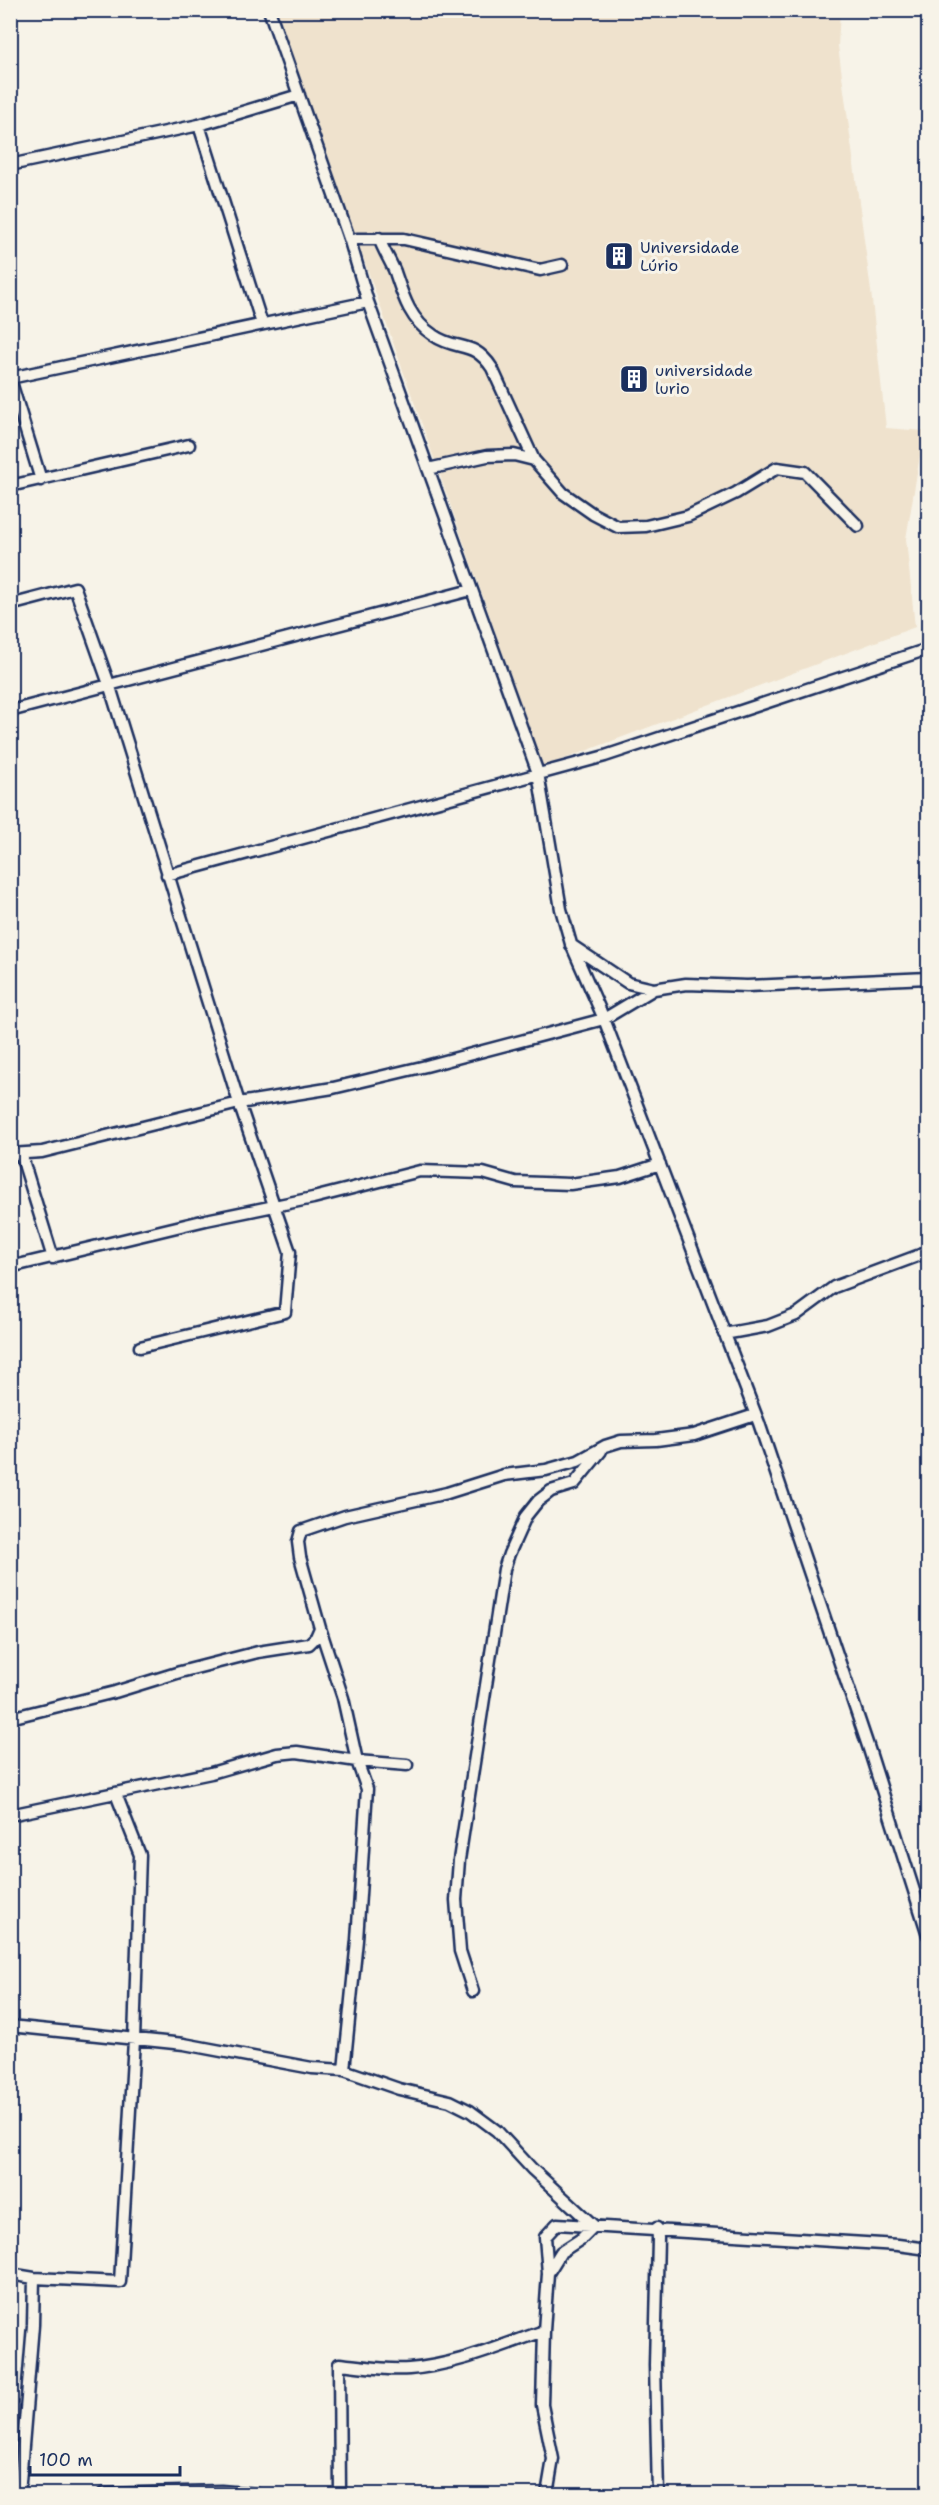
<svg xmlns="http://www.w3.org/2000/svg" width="939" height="2505" viewBox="0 0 939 2505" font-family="'Shantell Sans',sans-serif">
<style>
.built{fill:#efe2cd}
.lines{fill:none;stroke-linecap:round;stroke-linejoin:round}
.minor-casing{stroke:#1b2f5e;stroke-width:15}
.minor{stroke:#f7f3e8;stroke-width:10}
.labels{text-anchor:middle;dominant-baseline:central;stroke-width:6;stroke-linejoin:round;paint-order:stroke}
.poi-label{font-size:16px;fill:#1b2f5e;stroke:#f7f3e8;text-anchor:start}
</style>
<rect width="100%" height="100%" fill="#f7f3e8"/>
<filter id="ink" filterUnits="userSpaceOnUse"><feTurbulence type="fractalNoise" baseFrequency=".0167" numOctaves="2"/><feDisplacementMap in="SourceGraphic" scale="12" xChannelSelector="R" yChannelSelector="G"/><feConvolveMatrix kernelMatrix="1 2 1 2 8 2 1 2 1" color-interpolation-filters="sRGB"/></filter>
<g filter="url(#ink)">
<!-- built -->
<path class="built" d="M 276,11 L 840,11 L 838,46 L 871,291 L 886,428 L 924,431 L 906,539 L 915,627 L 543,767 Z"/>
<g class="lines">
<!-- minor casing -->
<g class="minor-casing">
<path id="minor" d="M 269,10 L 350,241 L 368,302 L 538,773 L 561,909 L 571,944 L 604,1019 L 759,1423 L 869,1749 L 928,1935
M 199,125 L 262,324
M 10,165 L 199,125 L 299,95
M 379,238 C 383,250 390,260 395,272 C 403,296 410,320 433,335 C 457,352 473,339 492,368 L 534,460
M 357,239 L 404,239 L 540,270 L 562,265
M 10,378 L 368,302
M 10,379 L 41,480
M 428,469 L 487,456 L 514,455 L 534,460 L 563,493 L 593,514 L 618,527 L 646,526 L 688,516 L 736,493 L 777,468 L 805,472 L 858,526
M 10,486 L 189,445
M 10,605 L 75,588 L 110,687 L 239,1103 L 290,1252 L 285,1312 L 140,1347
M 10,711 L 471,590
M 167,875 L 605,756 L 928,649
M 571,945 L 628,983 L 654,989 L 686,984 L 747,986 L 928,978
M 10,1154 L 42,1152 L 239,1103 L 333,1088 L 426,1066 L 604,1019 L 654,989
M 21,1154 L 53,1258
M 10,1267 L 206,1220 L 313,1198 L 420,1171 L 483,1173 L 515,1182 L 570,1184 L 620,1177 L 660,1164
M 724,1334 L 768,1326 L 796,1315 L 834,1287 L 928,1252
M 320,1628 L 343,1698 L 357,1761 L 367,1789 L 357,1940 L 344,2070
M 10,1718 L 115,1692 L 180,1672 L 258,1652 L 309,1644 L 316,1637 L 320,1628 L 300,1557 L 298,1542 L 301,1531 L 345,1516 L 447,1493 L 504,1475 L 546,1470 L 578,1461 L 605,1446 L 621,1441 L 656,1440 L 694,1435 L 755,1415
M 10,1815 L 211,1773 L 277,1754 L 297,1752 L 357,1761 L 407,1765
M 473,1991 L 460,1951 L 456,1900 L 459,1860 L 504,1569 L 509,1554 L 526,1516 L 538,1501 L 551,1491 L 574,1484 L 601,1451
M 10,2026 L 184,2044 L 312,2068 L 344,2070 L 399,2089 L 450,2101 L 470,2111 L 497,2131 L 532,2169 L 594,2226 L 581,2239 L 561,2252 L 548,2273
M 657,2228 L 658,2238 L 655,2365 L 658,2494
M 10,2274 L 34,2278 L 120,2282 L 134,2040 L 140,1855 L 116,1794
M 544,2331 L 542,2405 L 553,2459 L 547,2494
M 10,2494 L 11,2494
M 19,2494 L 33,2325 L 34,2278
M 103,2494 L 221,2491 L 257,2494
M 340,2494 L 339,2364 C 362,2366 386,2371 409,2369 C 457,2365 500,2346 544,2331 L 548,2273 L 545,2237 L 557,2224 L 898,2245 L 928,2249"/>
</g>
<!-- minor -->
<use href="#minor" class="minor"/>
</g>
</g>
<!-- icons -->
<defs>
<g id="building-square" transform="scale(1.5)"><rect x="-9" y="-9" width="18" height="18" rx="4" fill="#1b2f5e" stroke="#f7f3e8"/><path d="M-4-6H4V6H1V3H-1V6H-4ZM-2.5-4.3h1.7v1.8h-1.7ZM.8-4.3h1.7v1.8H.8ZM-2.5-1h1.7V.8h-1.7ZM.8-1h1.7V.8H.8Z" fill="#fff"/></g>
</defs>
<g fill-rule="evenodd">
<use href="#building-square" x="619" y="256"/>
<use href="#building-square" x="634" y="379"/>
</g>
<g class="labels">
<!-- poi labels -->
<g class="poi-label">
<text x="640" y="247">Universidade<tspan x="640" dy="18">Lúrio</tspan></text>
<text x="655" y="370">universidade<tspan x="655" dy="18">lurio</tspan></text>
</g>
</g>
<!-- margin -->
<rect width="939" height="2505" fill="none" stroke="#f7f3e8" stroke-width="36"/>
<rect x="18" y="18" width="903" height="2469" fill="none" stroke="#1b2f5e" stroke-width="2" filter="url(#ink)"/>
<!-- scale -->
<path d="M30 2466v9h150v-9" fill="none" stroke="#1b2f5e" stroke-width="3"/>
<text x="39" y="2466" font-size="18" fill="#1b2f5e" stroke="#f7f3e8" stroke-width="4.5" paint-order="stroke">100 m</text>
</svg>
